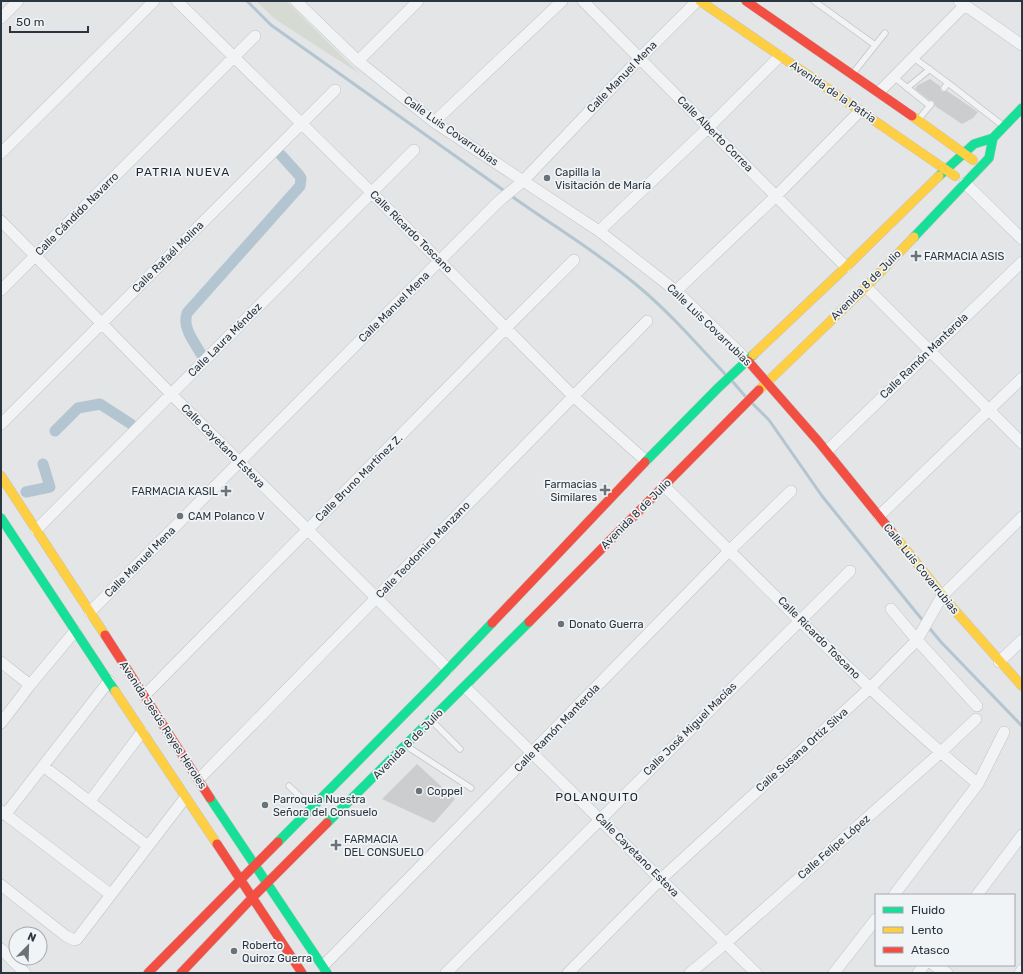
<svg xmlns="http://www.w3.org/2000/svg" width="1023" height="974" viewBox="0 0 1023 974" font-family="Rubik,sans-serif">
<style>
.green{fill:#d5dbd3}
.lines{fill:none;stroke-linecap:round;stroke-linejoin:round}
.stream{stroke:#b3c5d0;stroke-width:3}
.canal{stroke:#b3c5d0;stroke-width:11}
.building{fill:#cbcdcf}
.lane-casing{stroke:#c1c3c5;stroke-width:7}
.street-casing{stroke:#c1c3c5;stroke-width:12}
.fast-casing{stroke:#c1c3c5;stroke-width:10}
.slow-casing{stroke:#c1c3c5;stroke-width:10}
.jam-casing{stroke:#c1c3c5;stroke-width:10}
.lane{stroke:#f2f3f4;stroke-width:5.5}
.street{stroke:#f2f3f4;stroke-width:11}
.fast{stroke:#16e098;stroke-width:9}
.slow{stroke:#ffcf43;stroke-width:9}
.jam{stroke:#f24e42;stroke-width:9}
.poi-dot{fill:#6b737a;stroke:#f1f4f6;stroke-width:1.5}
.labels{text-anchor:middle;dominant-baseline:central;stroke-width:3.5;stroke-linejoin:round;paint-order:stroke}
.street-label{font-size:11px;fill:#2b353f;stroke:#f1f4f6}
.poi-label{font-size:11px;fill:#2b353f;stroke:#f1f4f6;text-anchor:start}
.neighbourhood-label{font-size:12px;letter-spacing:1px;fill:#1d2630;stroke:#f1f4f6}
</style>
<rect width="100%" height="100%" fill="#e3e5e7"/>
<!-- green -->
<path class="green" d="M 256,1 L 286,1 L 360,74 L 275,19 Z"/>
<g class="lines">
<!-- stream -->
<path class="stream" d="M 247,1 L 271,25 L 506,192
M 510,195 C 553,226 599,253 639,287 C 670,313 697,344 725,374
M 733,382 L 745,396
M 753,404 L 769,420 L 822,496 L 915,611 L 941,642 L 1022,726"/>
<!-- canal -->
<path class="canal" d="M 201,354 C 194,341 182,328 187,313 L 300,186 L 301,178 L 299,175 L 281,155
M 55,431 L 78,408 L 100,404 L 131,424
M 26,492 L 50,487 L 43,464"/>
</g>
<!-- building -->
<path class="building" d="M 930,79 L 940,86 L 940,89 L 942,92 L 947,91 L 978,112 L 973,118 L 962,124 L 935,106 L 934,101 L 929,100 L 915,89 L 918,85 Z
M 417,764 L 455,799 L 434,823 L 382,799 Z"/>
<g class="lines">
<!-- lane casing -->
<g class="lane-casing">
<path id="lane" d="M 814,1 L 875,45
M 914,58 L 948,83
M 854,72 L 885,33
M 894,77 L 930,106
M 907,88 L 930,69
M 944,88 L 948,83 L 1002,125
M 919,119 L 931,104
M 433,722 L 460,749
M 408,747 L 471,788
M 289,786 L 310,806"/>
</g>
<!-- street casing -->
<g class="street-casing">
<path id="street" d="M 177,1 L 371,192 L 573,396 L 646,461
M 296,1 L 358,61 L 434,122 L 599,231 L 676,291 L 748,361
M 583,1 L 846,267
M 959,1 L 1022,45
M 1,18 L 18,1
M 358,61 L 418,1
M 879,92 L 965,5
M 434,122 L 562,1
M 1,153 L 154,1
M 965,183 L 1022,239
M 1,221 L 171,394 L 448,669
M 599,231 L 708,128 L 780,56
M 866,287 L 1022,443
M 1,290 L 255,36
M 676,291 L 776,196 L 860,111
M 1,424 L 335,90
M 827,451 L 1022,262
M 664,486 C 767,587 867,692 978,784
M 879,516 L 1022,378
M 36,530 L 414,150
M 891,609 L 917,640 L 977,706
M 90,612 L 498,202 L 523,181 L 640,58 L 697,1
M 1,662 L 30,685
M 999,662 L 1022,640
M 465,687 L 756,973
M 144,696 L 507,327 L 574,260
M 1,723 L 30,685 L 75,631
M 43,766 L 148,846
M 199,779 L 647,321
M 90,801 L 142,732
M 1,811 L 110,894
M 5,815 L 109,681
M 1,885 L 66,936 L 74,940 L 77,939 L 185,798
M 894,895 L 978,784 L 1004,732
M 977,895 L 1022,835
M 1,949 L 25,973
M 934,965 L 947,973
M 323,966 L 730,550 L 791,491
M 446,973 L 850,571
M 568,973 L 661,879 L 870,688 L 917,640 L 942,596 L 1022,517
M 690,973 L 726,943 L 940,753 L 976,719
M 834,973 L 876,919
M 918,973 L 924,965
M 1020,973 L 1022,970"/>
</g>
<!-- fast casing -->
<g class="fast-casing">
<path id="fast" d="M 939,176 L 974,144 L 993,138 L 1022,108
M 914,237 L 989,158 L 993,138
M 645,462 L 718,388 L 753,355
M 1,518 L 115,691
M 210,798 L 327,973
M 327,823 L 529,622
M 278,842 L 434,684 L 492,623"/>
</g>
<!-- slow casing -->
<g class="slow-casing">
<path id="slow" d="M 700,1 L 955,176
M 912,116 L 973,160
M 753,355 L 846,267 L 939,176
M 759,390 L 866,287 L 914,237
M 1,476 L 105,635
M 891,531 L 951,606 L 1022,686
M 115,691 L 217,844"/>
</g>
<!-- jam casing -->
<g class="jam-casing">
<path id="jam" d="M 746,1 L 912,116
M 748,361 L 818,441 L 891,531
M 529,622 L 759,390
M 492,623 L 645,462
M 105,635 L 210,798
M 217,844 L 302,973
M 148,973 L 278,842
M 181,973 L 252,898 L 327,823"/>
</g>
<!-- lane -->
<use href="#lane" class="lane"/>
<!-- street -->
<use href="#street" class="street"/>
<!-- fast -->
<use href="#fast" class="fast"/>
<!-- slow -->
<use href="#slow" class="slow"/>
<!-- jam -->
<use href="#jam" class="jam"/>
</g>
<!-- markers -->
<g class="poi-dot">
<circle cx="547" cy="178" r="4"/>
<path d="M914 250h4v4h4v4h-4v4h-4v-4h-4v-4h4z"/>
<path d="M603 484h4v4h4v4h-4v4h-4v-4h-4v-4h4z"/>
<path d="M224 485h4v4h4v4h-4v4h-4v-4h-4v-4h4z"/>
<circle cx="180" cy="516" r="4"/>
<circle cx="561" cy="624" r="4"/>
<circle cx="419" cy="791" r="4"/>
<circle cx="265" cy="805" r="4"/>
<path d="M334 839h4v4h4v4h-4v4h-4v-4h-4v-4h4z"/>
<circle cx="234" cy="951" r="4"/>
</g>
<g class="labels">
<!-- street labels -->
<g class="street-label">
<text transform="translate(622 77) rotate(-46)">Calle Manuel Mena</text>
<text transform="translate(833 92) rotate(34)">Avenida de la Patria</text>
<text transform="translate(451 131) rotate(35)">Calle Luis Covarrubias</text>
<text transform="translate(715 134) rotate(45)">Calle Alberto Correa</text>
<text transform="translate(77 214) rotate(-45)">Calle Cándido Navarro</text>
<text transform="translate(411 232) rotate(45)">Calle Ricardo Toscano</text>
<text transform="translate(168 257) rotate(-45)">Calle Rafaél Molina</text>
<text transform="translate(866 285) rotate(-45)">Avenida 8 de Julio</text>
<text transform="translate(394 307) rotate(-45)">Calle Manuel Mena</text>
<text transform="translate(709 325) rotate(44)">Calle Luis Covarrubias</text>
<text transform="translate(225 340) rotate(-45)">Calle Laura Méndez</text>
<text transform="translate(924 356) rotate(-44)">Calle Ramón Manterola</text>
<text transform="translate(223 446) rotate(45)">Calle Cayetano Esteva</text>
<text transform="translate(359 478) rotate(-45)">Calle Bruno Martínez Z.</text>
<text transform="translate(636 514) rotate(-45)">Avenida 8 de Julio</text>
<text transform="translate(423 550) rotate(-46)">Calle Teodomiro Manzano</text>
<text transform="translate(140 562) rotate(-45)">Calle Manuel Mena</text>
<text transform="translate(921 569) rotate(51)">Calle Luis Covarrubias</text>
<text transform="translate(819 638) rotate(45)">Calle Ricardo Toscano</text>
<text transform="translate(163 725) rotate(57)">Avenida Jesús Reyes Heroles</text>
<text transform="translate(557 728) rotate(-46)">Calle Ramón Manterola</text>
<text transform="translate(690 729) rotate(-45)">Calle José Miguel Macías</text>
<text transform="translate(408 744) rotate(-45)">Avenida 8 de Julio</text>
<text transform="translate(802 750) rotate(-42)">Calle Susana Ortiz Silva</text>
<text transform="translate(834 847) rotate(-41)">Calle Felipe López</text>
<text transform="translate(637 855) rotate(45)">Calle Cayetano Esteva</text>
</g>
<!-- poi labels -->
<g class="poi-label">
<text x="555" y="172">Capilla la<tspan x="555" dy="13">Visitación de María</tspan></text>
<text x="924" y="256">FARMACIA ASIS</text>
<text x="597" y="484" text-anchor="end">Farmacias<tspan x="597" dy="13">Similares</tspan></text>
<text x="218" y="491" text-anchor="end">FARMACIA KASIL</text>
<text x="188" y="516">CAM Polanco V</text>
<text x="569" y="624">Donato Guerra</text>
<text x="427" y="791">Coppel</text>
<text x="273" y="799">Parroquia Nuestra<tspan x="273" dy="13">Señora del Consuelo</tspan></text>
<text x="344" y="839">FARMACIA<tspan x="344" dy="13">DEL CONSUELO</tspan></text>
<text x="242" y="945">Roberto<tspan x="242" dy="13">Quiroz Guerra</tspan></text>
</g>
<!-- neighbourhood labels -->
<g class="neighbourhood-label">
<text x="183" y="172">PATRIA NUEVA</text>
<text x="597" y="797">POLANQUITO</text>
</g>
</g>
<!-- border -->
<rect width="1023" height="974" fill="none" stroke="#2b353f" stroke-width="4"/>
<!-- legend -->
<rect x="875" y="894" width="140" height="72" fill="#f1f4f6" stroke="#a2a8ad"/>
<rect x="883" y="907" width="20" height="6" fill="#16e098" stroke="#a2a8ad"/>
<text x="911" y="914" font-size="12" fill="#2b353f">Fluido</text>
<rect x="883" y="927" width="20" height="6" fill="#ffcf43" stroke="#a2a8ad"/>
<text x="911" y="934" font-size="12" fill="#2b353f">Lento</text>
<rect x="883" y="947" width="20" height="6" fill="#f24e42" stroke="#a2a8ad"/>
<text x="911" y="954" font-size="12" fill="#2b353f">Atasco</text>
<!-- north arrow -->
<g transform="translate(28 946) rotate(23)"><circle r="19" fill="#f1f4f6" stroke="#a2a8ad"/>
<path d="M0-3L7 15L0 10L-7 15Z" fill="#6b737a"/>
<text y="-6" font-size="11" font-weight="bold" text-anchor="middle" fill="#2b353f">N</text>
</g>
<!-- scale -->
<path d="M10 26v6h78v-6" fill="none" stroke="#2b353f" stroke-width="2"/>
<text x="16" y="26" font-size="12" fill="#2b353f" stroke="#f1f4f6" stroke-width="3" paint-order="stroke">50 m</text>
</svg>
